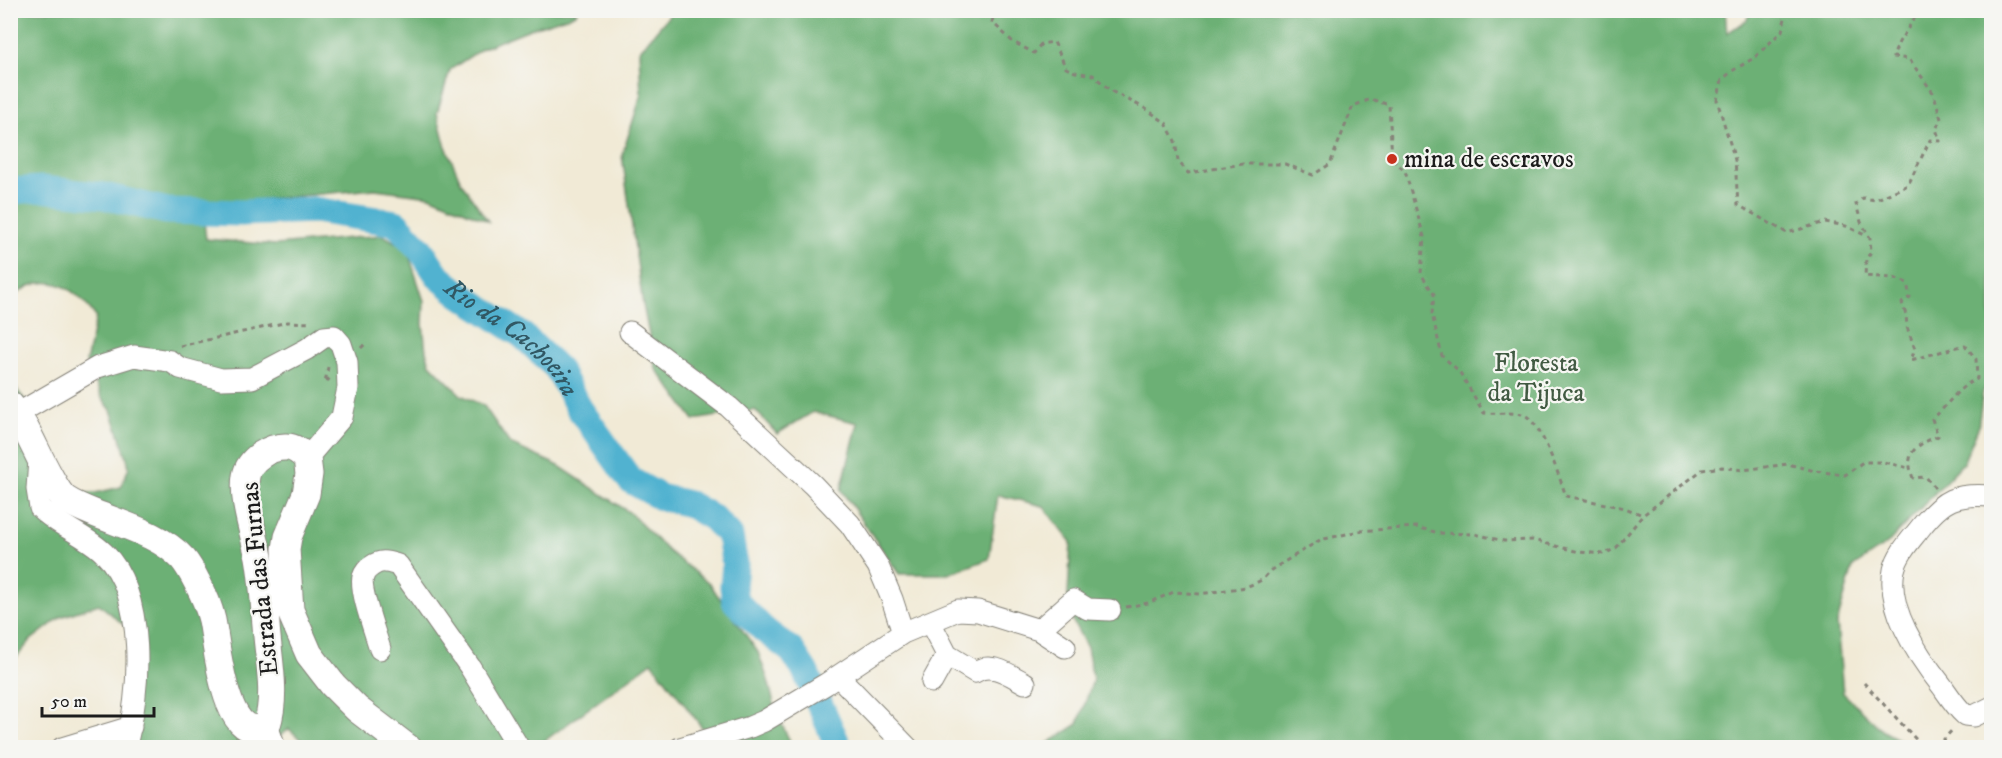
<svg xmlns="http://www.w3.org/2000/svg" width="2002" height="758" viewBox="0 0 2002 758" font-family="'IM FELL DW Pica',serif">
<style>
.forest{fill:#6cb074;stroke:#446648;stroke-width:1.5}
.lines{fill:none;stroke-linecap:round;stroke-linejoin:round}
.river{stroke:#51b2d0;stroke-width:27}
.minor-casing{stroke:#868379;stroke-width:23}
.major-casing{stroke:#868379;stroke-width:29}
.path{stroke:#868379;stroke-width:3;stroke-dasharray:4.5 4.5;stroke-linecap:butt}
.minor{stroke:#fff;stroke-width:21}
.major{stroke:#fff;stroke-width:27}
.poi-dot{fill:#c8321e;stroke:#f6f6f2;stroke-width:2}
.labels{text-anchor:middle;dominant-baseline:central;stroke-width:4.5;stroke-linejoin:round;paint-order:stroke}
.poi-label{font-size:26px;fill:#1c1c1c;stroke:#f6f6f2;text-anchor:start}
.park-label{font-size:26px;fill:#415a42;stroke:#f6f6f2}
.street-label{font-size:26px;fill:#1c1c1c;stroke:#f6f6f2}
.water-label{font-size:27px;font-style:italic;fill:#315864;stroke:#f6f6f2}
</style>
<rect width="100%" height="100%" fill="#f6f6f2"/>
<filter id="ink" filterUnits="userSpaceOnUse"><feTurbulence type="fractalNoise" baseFrequency=".0167" numOctaves="2"/><feDisplacementMap in="SourceGraphic" scale="12" xChannelSelector="R" yChannelSelector="G"/><feConvolveMatrix kernelMatrix="1 2 1 2 8 2 1 2 1" color-interpolation-filters="sRGB"/></filter>
<filter id="wash" filterUnits="userSpaceOnUse"><feTurbulence type="fractalNoise" baseFrequency=".008" numOctaves="4" result="noise"/><feDisplacementMap in="SourceGraphic" scale="24" xChannelSelector="R" yChannelSelector="G"/><feGaussianBlur stdDeviation="1.35" result="paint"/><feColorMatrix in="noise" values="0 0 0 0 0 0 0 0 0 0 0 0 0 0 0 0 0 1.4 0 .05"/><feComposite in="paint" operator="in"/></filter>
<g filter="url(#wash)">
<rect width="100%" height="100%" fill="#f1ead6"/>
<!-- forest -->
<path class="forest" d="M 1725,10 L 1727,33 L 1746,21 L 1751,11 L 1991,11 L 1991,383 L 1983,391 L 1978,428 L 1963,463 L 1886,545 L 1853,567 L 1837,623 L 1843,693 L 1883,731 L 1913,747 L 1042,747 L 1078,724 L 1093,680 L 1087,648 L 1067,610 L 1071,542 L 1043,506 L 998,495 L 989,559 L 948,574 L 899,574 L 841,490 L 858,423 L 813,412 L 777,434 L 755,410 L 694,420 L 656,369 L 643,305 L 622,155 L 641,96 L 639,51 L 673,11 Z
M 11,11 L 577,11 L 576,14 L 530,29 L 483,48 L 450,70 L 437,113 L 445,144 L 461,182 L 488,221 L 430,196 L 375,189 L 202,205 L 206,239 L 276,245 L 383,235 L 407,249 L 424,301 L 423,324 L 426,351 L 430,364 L 461,395 L 484,406 L 510,444 L 559,466 L 629,512 L 668,551 L 709,583 L 758,652 L 768,680 L 777,715 L 793,747 L 717,747 L 652,662 L 536,747 L 309,747 L 289,729 L 265,747 L 125,747 L 130,702 L 130,630 L 99,604 L 61,617 L 31,640 L 11,664 L 11,382 L 27,403 L 73,493 L 95,493 L 121,487 L 129,467 L 126,455 L 111,410 L 102,398 L 86,362 L 96,317 C 81,296 60,275 32,285 C 24,288 19,294 11,297 Z"/>
<g class="lines">
<!-- river -->
<path class="river" id="s1" d="M 10,191 L 42,189 L 104,196 L 167,211 L 241,213 L 314,210 L 396,223 L 420,249 L 439,277 L 461,295 L 522,335 L 557,368 L 579,408 L 630,480 L 660,497 L 689,504 L 713,518 L 730,536 L 735,565 L 733,587 L 735,601 L 764,630 L 792,651 L 805,671 L 839,748"/>
</g>
</g>
<g filter="url(#ink)">
<g class="lines">
<!-- minor casing -->
<g class="minor-casing">
<path id="minor" d="M 630,332 L 729,407 L 813,485 L 850,524 L 878,566 L 892,599 L 903,633
M 17,414 L 98,367 L 134,356 L 170,361 L 180,368 L 221,379 L 252,378 L 307,349 L 324,337 L 334,336 L 341,344 L 347,362 L 348,388 L 342,417 L 307,458
M 39,459 L 37,489 L 40,508 C 58,526 86,535 104,553 C 147,595 141,694 125,748
M 1992,496 C 1956,493 1943,499 1921,527 C 1911,540 1898,553 1894,570 C 1886,609 1919,657 1942,686 C 1949,696 1956,707 1965,715 L 1974,716 L 1992,707
M 930,622 L 947,655 L 932,682
M 1039,630 L 1073,600 L 1088,609 L 1110,610
M 380,649 C 376,635 359,589 363,577 C 364,573 368,568 372,566 C 381,559 388,562 398,565 L 470,667 L 519,748
M 947,655 L 975,672 C 991,661 1010,675 1025,683
M 838,676 L 908,748
M 267,725 L 275,748
M 62,748 L 131,727
M 680,748 L 750,727 L 764,721 L 826,684 L 903,633 L 958,610 L 978,611 L 1039,630 L 1065,647"/>
</g>
<!-- major casing -->
<g class="major-casing">
<path id="major" d="M 10,405 C 27,426 36,453 50,477 C 54,484 58,493 65,499 C 74,505 84,509 94,513 C 123,525 161,535 183,559 C 188,565 193,574 197,582 C 203,593 209,607 212,620 C 217,644 225,750 267,725 C 277,694 268,657 266,625 C 264,603 263,579 259,557 C 254,534 242,500 246,476 C 249,459 270,446 287,447 C 295,447 301,453 307,458 L 309,474 L 306,494 L 288,537 L 286,549 L 290,610 L 309,654 L 333,685 L 357,709 L 408,748"/>
</g>
<!-- path -->
<path class="path" d="M 995,10 L 992,22 L 1013,42 L 1034,53 L 1041,44 L 1054,42 L 1066,68 L 1075,72 L 1093,75 L 1111,91 L 1146,109 L 1166,123 L 1175,141 L 1178,161 L 1188,173 L 1243,164 L 1285,164 L 1313,175 L 1330,164 L 1353,106 L 1371,99 L 1389,105 L 1392,159 L 1405,171 L 1424,237 L 1421,274 L 1434,294 L 1432,314 L 1442,356 L 1459,371 L 1484,413 C 1496,414 1510,412 1522,414 C 1541,419 1559,477 1566,496 L 1625,508 L 1643,515
M 1787,10 L 1782,31 L 1754,58 L 1732,71 L 1722,80 L 1717,100 L 1735,160 L 1738,205 L 1787,233 L 1825,222 L 1846,226 L 1869,237
M 1920,10 L 1899,42 L 1893,57 L 1909,59 L 1934,94 L 1941,119 L 1936,129 L 1940,141 L 1930,140 L 1908,185 L 1875,200 L 1863,198 L 1856,204 L 1861,222 L 1870,238 L 1871,252 L 1866,259 L 1865,276 L 1894,278 L 1907,283 L 1910,297 L 1902,303 L 1906,315 L 1907,327 L 1915,349 L 1911,360 L 1965,345 L 1976,359 L 1977,379 C 1957,387 1949,405 1932,419 L 1938,436 C 1917,445 1903,451 1913,478 L 1926,477 L 1935,488
M 180,346 L 288,322 L 312,323
M 361,348 L 367,342
M 328,367 L 325,383 L 330,378
M 1126,607 L 1148,603 L 1174,592 L 1200,594 L 1246,587 L 1262,580 L 1271,570 L 1320,540 L 1359,531 L 1416,527 L 1439,533 L 1475,534 L 1504,541 L 1533,540 L 1579,552 L 1605,554 L 1617,547 L 1643,515 L 1702,470 L 1722,467 L 1743,470 L 1788,464 L 1815,471 L 1845,475 L 1863,462 L 1883,462 L 1909,468
M 1864,683 L 1924,748
M 1936,748 L 1954,728"/>
<!-- minor -->
<use href="#minor" class="minor"/>
<!-- major -->
<use href="#major" class="major"/>
</g>
</g>
<!-- markers -->
<circle class="poi-dot" cx="1392" cy="159" r="6"/>
<g class="labels">
<!-- poi labels -->
<g class="poi-label">
<text x="1404" y="159">mina de escravos</text>
</g>
<!-- park labels -->
<g class="park-label">
<text x="1536" y="363">Floresta<tspan x="1536" dy="30">da Tijuca</tspan></text>
</g>
<!-- street labels -->
<g class="street-label">
<text transform="translate(260 579) rotate(-96)">Estrada das Furnas</text>
</g>
<!-- water labels -->
<g class="water-label">
<text stroke="none"><textPath href="#s1" startOffset="554">Rio da Cachoeira</textPath></text>
</g>
</g>
<!-- margin -->
<rect width="2002" height="758" fill="none" stroke="#f6f6f2" stroke-width="36"/>
<!-- scale -->
<path d="M42 707v9h112v-9" fill="none" stroke="#1c1c1c" stroke-width="3"/>
<text x="51" y="707" font-size="18" fill="#1c1c1c" stroke="#f6f6f2" stroke-width="4.5" paint-order="stroke">50 m</text>
</svg>
